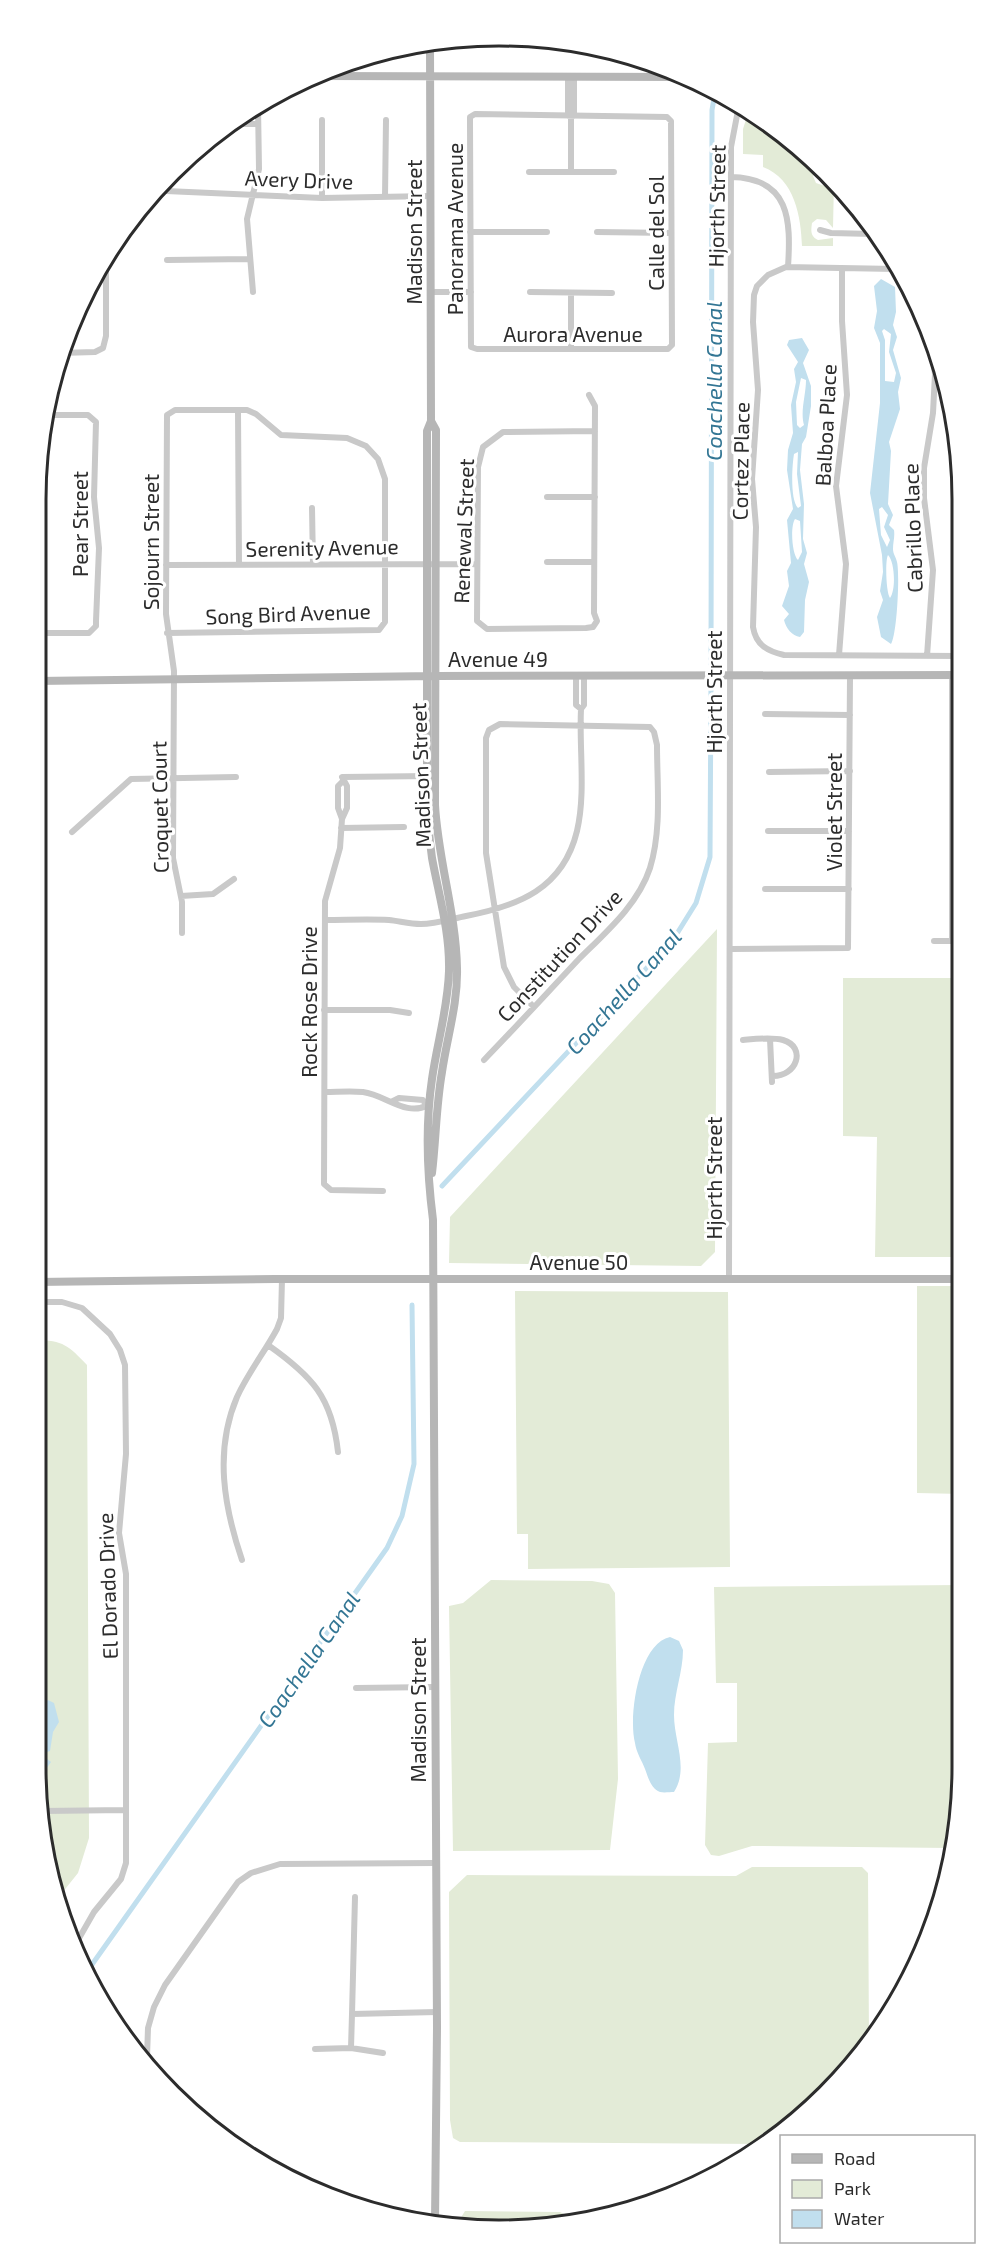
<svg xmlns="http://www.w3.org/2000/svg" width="999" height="2267" viewBox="0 0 999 2267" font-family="'Exo 2',sans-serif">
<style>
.green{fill:#e3ebd7}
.water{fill:#c1dfee;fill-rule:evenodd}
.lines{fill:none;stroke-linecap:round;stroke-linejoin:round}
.canal{stroke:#c1dfee;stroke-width:5}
.street{stroke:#c9c9c9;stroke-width:6}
.secondary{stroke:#b6b6b6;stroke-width:8}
.labels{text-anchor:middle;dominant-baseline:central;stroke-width:6;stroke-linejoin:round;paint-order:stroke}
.street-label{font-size:21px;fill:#2c2c2c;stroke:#fff}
.water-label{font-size:22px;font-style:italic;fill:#337694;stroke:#fff}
.rim{fill:none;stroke:#2c2c2c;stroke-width:3}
</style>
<rect width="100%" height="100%" fill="#fff"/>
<!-- green -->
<path class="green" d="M 749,110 L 757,114 L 818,167 L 813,176 L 816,183 L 825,186 L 834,181 L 833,228 L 826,220 L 817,219 L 812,223 C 811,230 810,236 818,240 L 833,238 L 833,246 L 802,246 C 801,217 795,179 763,167 L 763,155 L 743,154 L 743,129 Z
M 717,929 L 715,1252 L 701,1266 L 449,1263 L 450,1217 Z
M 843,978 L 961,978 L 961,1257 L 875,1257 L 877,1137 L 843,1136 Z
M 917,1286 L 962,1286 L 962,1494 L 917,1493 Z
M 515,1291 L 728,1292 L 730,1567 L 528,1569 L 528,1534 L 517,1534 Z
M 36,1340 C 63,1340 69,1346 87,1365 L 89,1838 L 78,1873 L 58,1898 L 36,1767 Z
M 491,1580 L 592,1581 L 609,1584 L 615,1593 L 618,1779 L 610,1850 L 453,1851 L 449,1606 L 463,1603 Z
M 962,1585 L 963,1767 L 950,1848 L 752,1846 L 719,1856 L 711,1855 L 705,1845 L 708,1743 L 737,1742 L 737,1683 L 716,1683 L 714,1587 Z
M 752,1867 L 862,1867 L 868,1873 L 869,2044 L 848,2073 L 762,2144 L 460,2142 L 453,2138 L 450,2120 L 449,1892 L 467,1875 L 736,1876 Z
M 465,2211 L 560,2212 L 568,2216 L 571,2224 L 560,2227 L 457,2224 Z"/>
<!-- water -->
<path class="water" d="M 881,279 L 895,287 L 896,312 L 893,325 L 897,337 L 893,350 L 901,378 L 898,392 L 900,409 L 889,442 L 891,451 L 888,504 L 893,515 L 889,525 L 894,530 C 895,537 893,542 893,549 C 893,554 896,557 897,562 C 900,574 897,635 891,644 L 881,637 L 877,617 L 883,600 L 880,591 L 883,572 L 882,555 L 870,493 L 880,403 L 880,343 L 874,328 L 877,311 L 874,286 ZM 884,329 L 891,334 L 889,352 L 896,373 L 894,382 L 885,381 L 885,340 L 882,331 ZM 882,507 L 888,515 L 884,527 L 890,540 L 887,547 L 881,535 L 879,509 ZM 888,555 C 895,562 896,590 890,598 C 886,593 885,560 888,555 Z
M 802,338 L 809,350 L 803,363 L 811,386 L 811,406 L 806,437 L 802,444 L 800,470 L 804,504 L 803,539 L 807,553 L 804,564 L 809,582 L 805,600 L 804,632 L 800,637 C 792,636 786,628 784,620 L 789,614 L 782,606 L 789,586 L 787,571 L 791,563 L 787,520 L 793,509 L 787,470 L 788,450 L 793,433 L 791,405 L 796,382 L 794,369 L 798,362 L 787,345 L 789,340 ZM 801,378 L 806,380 C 806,395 800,411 804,425 L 800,428 L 797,425 L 796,402 ZM 798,452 L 797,474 L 801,506 L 798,508 C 790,500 792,466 794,454 ZM 795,519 L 800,521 L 802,552 L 798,560 C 792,554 790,527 795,519 Z
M 36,1423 C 46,1438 43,1463 36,1478 Z
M 670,1637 L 679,1641 L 683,1650 C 683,1672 674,1693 674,1715 C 674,1741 689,1769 674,1792 C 670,1792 664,1793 660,1792 C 651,1789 648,1777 645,1769 C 642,1761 636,1752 635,1743 C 628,1716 639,1643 670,1637 Z
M 48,1700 L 54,1703 L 59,1722 L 53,1732 L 50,1751 L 47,1752 L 36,1740 C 36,1728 39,1707 48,1700 Z
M 36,1750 L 51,1762 L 39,1779 Z"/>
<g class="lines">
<!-- canal -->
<path class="canal" d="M 711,669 L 712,110 L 715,93
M 442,1186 L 673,940 L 696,903 L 710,857 L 711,682
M 86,1973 L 387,1548 L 402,1516 L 414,1464 L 412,1305"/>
<!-- street -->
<path class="street" d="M 461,38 L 469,43 L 538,44 L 544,39
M 559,40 L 577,44
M 568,77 L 568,116
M 574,77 L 574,116
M 475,114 L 667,117 L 671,121 L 672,345 L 668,349 L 477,349 L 471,347 L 470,123 L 470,117 Z
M 571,116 L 571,172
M 322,120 L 322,198
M 230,124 L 258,124
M 529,172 L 614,172
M 731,177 C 790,178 791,220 788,267
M 825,177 L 829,177
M 166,191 L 322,198 L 431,196
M 385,197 L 386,120
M 820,230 L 831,233 L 873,234
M 470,232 L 547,232
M 597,232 L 671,233
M 167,260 L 249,259
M 895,269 L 786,267 L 768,275 L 757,286 L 754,295 L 753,322 L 758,390 L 752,479 L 756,527 L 753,627 C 756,645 767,651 784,655 L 960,656
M 253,292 L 247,219 L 259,169 L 258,106
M 431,292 L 471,292
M 530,292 L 612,293
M 571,293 L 571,349
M 60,353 L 95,352 L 103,348 L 106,336 L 106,256
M 589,395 L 595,406 L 594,613 L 597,621 L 593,627 L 586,628 L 487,629 L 477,621 L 478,467 L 483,447 L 503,432 L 595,431
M 238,410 L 239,565
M 547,497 L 595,497
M 312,508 L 313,564
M 547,562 L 594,562
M 166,565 L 477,564
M 36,633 L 89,633 L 96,626 L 96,621 L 99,548 L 94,497 L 96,422 L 88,415 L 50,415
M 167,633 L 379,630 L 385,622 L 385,479 L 378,459 L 366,446 L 347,438 L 281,435 L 256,414 L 247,410 L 175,410 L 167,415 L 166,614 L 174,671 L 173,858 L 182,902 L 182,933
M 839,655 L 846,564 L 836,486 L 847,395 L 842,321 L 842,268
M 927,656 L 933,570 L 924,498 L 924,468 L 933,413 L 935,374 L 929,328
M 576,676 L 576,705 L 581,709
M 765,714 L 850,715
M 769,772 L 850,771
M 342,819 L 338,808 L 338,786 L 342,782
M 341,828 L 404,827
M 768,831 L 849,831
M 72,832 L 131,779 L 236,777
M 765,889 L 849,889
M 181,896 L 213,894 L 234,879
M 325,920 C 346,920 368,919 389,920 C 399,921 410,924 421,924 C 435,924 451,919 466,916 C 518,906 563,889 577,831 C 586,793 579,748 581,709 L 584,705 L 584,676
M 934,941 L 952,941 L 952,675
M 731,949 L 848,948 L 850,677
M 324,1010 L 390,1010 L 409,1013
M 770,1039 L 772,1082
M 743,1040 C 755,1039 771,1037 783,1040 C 807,1047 797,1077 772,1076
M 484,1060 C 516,1027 547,993 578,960 C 605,933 638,905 650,868 C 662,829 657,785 657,745 L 654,732 L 650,727 L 500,724 L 489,730 L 486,738 L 486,853 L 504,967 L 514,987 L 534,1007
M 325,1092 C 337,1092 350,1091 363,1092 C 386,1095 406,1117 428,1105
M 393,1101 L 399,1098 L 423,1100 L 426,1105
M 383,1191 L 331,1190 L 324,1184 L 325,901 L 340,848 L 342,819 L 347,808 L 347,786 L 342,777 L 431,776
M 729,1279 L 731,147 L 739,105
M 36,1302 L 62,1302 L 82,1308 L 110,1334 L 120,1350 L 125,1365 L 126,1454 L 119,1533 L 126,1574 L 126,1863 L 121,1879 L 94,1912 L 74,1947
M 268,1345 C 312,1376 332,1397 338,1452
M 242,1560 C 224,1507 214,1451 237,1397 C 248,1373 264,1353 277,1329 L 281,1318 L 282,1279
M 356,1688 L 435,1687
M 43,1811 L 126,1810
M 355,1897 L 352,2014 L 437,2012
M 352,2014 L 351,2048 L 383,2053
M 315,2049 L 351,2048
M 150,2072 L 147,2057 L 148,2028 L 154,2007 L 165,1985 L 225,1900 L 238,1882 L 251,1873 L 280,1864 L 435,1863"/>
<!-- secondary -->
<path class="secondary" d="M 430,43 L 431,421 L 427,431 L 427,790 C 427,813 429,836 432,858 C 439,896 450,932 449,971 C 448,1008 437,1043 432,1079 C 425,1126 427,1173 433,1220 L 437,2028 L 435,2223
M 316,76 L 683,77
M 431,421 L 436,430 L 435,805 C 438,860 456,913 457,968 C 458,1004 447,1037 442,1072 C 436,1106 436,1140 432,1173
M 36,681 L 436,676 L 960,675
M 36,1282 L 275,1279 L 962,1279"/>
</g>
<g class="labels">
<!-- street labels -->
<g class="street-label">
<text transform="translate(299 179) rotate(2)">Avery Drive</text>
<text transform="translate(716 206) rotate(-89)">Hjorth Street</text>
<text transform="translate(454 229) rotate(-90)">Panorama Avenue</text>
<text transform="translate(413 232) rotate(-90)">Madison Street</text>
<text transform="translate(655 233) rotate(-90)">Calle del Sol</text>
<text x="573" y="333">Aurora Avenue</text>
<text transform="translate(825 425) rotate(-87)">Balboa Place</text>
<text transform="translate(740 461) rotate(-89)">Cortez Place</text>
<text transform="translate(79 524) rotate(-90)">Pear Street</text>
<text transform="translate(912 528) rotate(-92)">Cabrillo Place</text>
<text transform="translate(463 531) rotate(-88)">Renewal Street</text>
<text transform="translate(150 542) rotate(-90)">Sojourn Street</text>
<text transform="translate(322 547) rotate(-1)">Serenity Avenue</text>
<text transform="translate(288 613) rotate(-2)">Song Bird Avenue</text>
<text x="498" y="658">Avenue 49</text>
<text transform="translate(713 692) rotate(-90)">Hjorth Street</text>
<text transform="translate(420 775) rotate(-92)">Madison Street</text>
<text transform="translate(159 807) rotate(-91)">Croquet Court</text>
<text transform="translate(833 812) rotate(-90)">Violet Street</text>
<text transform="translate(559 955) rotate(-47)">Constitution Drive</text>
<text transform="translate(308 1002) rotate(-90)">Rock Rose Drive</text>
<text transform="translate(713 1178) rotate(-90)">Hjorth Street</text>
<text x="579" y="1261">Avenue 50</text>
<text transform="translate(107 1586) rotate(-92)">El Dorado Drive</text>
<text transform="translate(417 1710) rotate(-90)">Madison Street</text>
</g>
<!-- water labels -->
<g class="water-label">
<text transform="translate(713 381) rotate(-90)">Coachella Canal</text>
<text transform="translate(623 991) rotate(-48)">Coachella Canal</text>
<text transform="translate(308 1659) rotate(-55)">Coachella Canal</text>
</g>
</g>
<!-- crop -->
<path d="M0 0H999V2267H0ZM499 46H499A453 453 0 0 1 952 499V1767A453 453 0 0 1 499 2220H499A453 453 0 0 1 46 1767V499A453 453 0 0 1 499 46Z" fill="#fff" fill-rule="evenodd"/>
<path class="rim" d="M499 46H499A453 453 0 0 1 952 499V1767A453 453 0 0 1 499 2220H499A453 453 0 0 1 46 1767V499A453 453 0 0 1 499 46Z"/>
<!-- legend -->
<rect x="780" y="2135" width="195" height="108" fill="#ffffff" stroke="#ababab" stroke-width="1.5"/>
<rect x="792" y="2154" width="30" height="9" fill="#b6b6b6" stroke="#ababab" stroke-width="1.5"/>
<text x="834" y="2165" font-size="18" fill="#2c2c2c">Road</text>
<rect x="792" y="2180" width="30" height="18" fill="#e3ebd7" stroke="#ababab" stroke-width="1.5"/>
<text x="834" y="2195" font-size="18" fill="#2c2c2c">Park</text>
<rect x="792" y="2210" width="30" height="18" fill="#c1dfee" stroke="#ababab" stroke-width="1.5"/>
<text x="834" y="2225" font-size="18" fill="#2c2c2c">Water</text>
</svg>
